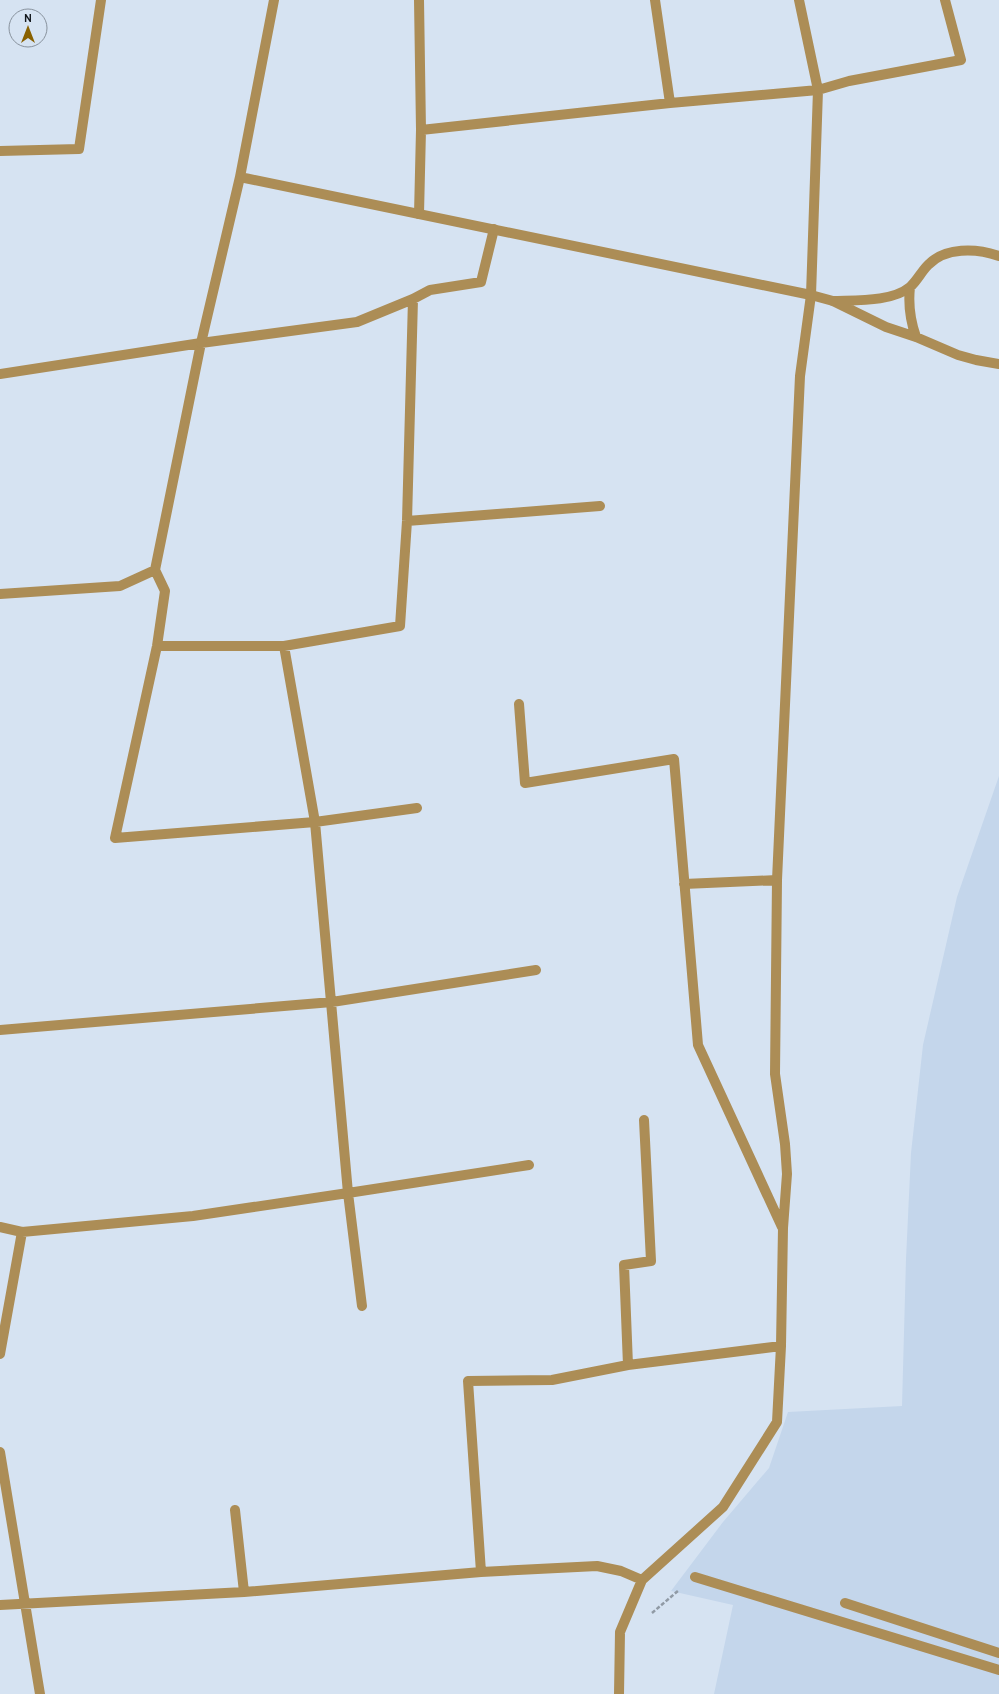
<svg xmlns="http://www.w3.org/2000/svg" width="999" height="1694" viewBox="0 0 999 1694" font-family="Overpass,sans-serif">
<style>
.built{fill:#c4d6eb}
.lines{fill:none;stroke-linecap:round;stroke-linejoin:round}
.path{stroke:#909aa5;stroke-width:2.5;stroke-dasharray:4 2;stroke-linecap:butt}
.pedestrian{stroke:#ac8d56;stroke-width:10}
.minor{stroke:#ac8d56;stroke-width:10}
.tertiary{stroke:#ac8d56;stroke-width:10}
</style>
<rect width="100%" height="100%" fill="#d6e3f2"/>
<!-- built -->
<path class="built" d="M 999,776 L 999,1694 L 714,1694 L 733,1605 L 671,1591 L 723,1522 L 769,1468 L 788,1412 L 902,1406 L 906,1259 L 911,1153 L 923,1045 L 957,897 Z"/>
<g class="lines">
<!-- path -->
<path class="path" d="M 652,1613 L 679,1590"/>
<!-- pedestrian -->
<path class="pedestrian" d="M 695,1577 L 999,1670
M 845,1603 L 999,1653"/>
<!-- minor -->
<path class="minor" d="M 670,103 L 818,90 L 799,0
M 421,130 L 670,103 L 655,0
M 0,151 L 79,149 L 101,0
M 419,214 L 421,130 L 419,0
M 910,287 C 908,305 910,320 916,337
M 833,301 C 856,300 892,302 910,287 C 917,281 921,272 928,265 C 945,247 976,248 999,256
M 833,301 L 886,327 L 916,337 L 958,355 L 976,360 L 999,364
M 0,374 L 201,343 L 357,322 L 413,299 L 430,290 L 481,282 L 494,229
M 407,521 L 600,506
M 0,594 L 120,586 L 155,570
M 157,646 L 284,646 L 400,626 L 407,521 L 413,299
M 284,646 L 315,822 L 417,808
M 519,704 L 525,783 L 674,759 L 698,1045 L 782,1227
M 684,884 L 777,880
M 0,1030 L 332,1002 L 536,970
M 0,1227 L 22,1232 L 193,1216 L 348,1193 L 315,822 L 115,838 L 157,646 L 165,591 L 155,570 L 201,343
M 362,1306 L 348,1193 L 529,1165
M 0,1354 L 22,1232
M 628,1365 L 624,1265 L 651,1261 L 644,1120
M 0,1452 L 40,1694
M 235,1510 L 244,1592
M 481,1572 L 468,1381 L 552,1380 L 628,1365 L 781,1346
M 0,1605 L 244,1592 L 481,1572 L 597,1566 L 621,1571 L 642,1580
M 619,1694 L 620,1632 L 642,1580 L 723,1507 L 777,1422 L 781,1346 L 783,1228 L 787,1174 L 785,1144 L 775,1074 L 777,880 L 800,376 L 811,295 L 818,90 L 849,81 L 961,60 L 945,0"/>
<!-- tertiary -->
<path class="tertiary" d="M 240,177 L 811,295 L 833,301
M 201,343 L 240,177 L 274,0"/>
</g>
<!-- north arrow -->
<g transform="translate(28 28)"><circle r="19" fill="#d6e3f2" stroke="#88929d"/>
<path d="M0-3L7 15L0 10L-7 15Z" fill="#896100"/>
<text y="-6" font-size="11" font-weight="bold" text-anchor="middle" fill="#13181d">N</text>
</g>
</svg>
